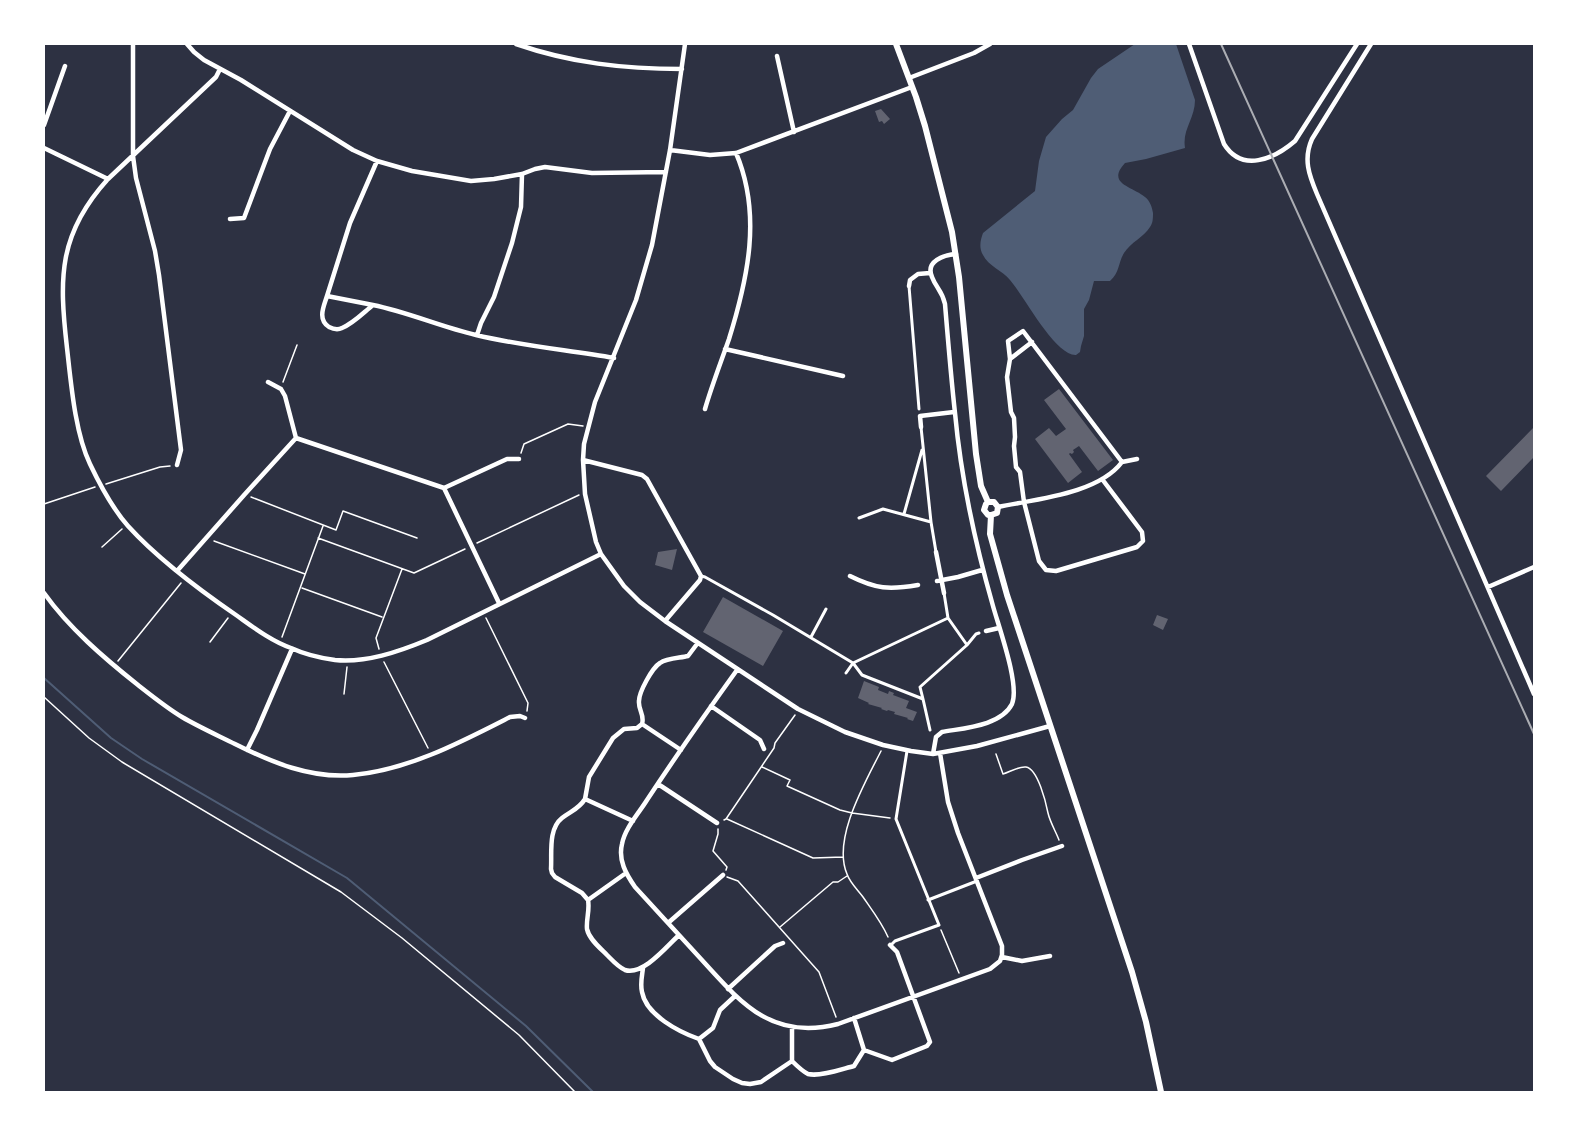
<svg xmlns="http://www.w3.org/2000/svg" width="1578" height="1136" viewBox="0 0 1578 1136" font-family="Cabin,sans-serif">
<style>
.water{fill:#4f5d75}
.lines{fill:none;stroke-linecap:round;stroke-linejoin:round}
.stream{stroke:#4f5d75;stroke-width:2}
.building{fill:#626471}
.path{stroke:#fff;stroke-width:1.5}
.pedestrian{stroke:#fff;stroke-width:3}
.minor{stroke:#fff;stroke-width:4.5}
.secondary{stroke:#fff;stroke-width:6}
.rail{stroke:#abadb3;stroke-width:2}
</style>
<rect width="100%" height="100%" fill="#2d3142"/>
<!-- water -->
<path class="water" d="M 1135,44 L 1176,44 L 1195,100 C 1195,119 1182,129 1185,148 L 1146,159 L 1125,163 C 1106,184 1132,186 1145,197 C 1150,201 1152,207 1153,213 C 1153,218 1153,223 1150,227 C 1144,237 1131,242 1124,253 C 1118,263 1120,272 1110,281 L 1094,281 L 1089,300 L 1084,309 L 1084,336 L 1081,346 L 1080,352 L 1076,355 C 1055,356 1024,296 1010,280 C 1003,271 988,266 983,255 C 979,248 980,241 983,233 L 1035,191 L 1039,161 L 1046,137 L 1062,119 L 1073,110 L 1091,78 L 1098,69 Z"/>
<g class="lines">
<!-- stream -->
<path class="stream" d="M 44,678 L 111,738 L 142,759 L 347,878 L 526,1026 L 593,1092"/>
</g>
<!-- building -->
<path class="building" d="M 881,109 L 890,119 L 884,124 L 882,121 L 879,122 L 875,111 Z
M 1059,389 L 1113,460 L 1098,471 L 1079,446 L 1073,450 L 1074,452 L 1072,454 L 1070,453 L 1069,454 L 1082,472 L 1068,483 L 1035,439 L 1049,428 L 1056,436 L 1066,429 L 1044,400 Z
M 1534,427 L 1534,457 L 1501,491 L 1486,476 Z
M 677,549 L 672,570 L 655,565 L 658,552 Z
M 723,597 L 783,631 L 763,666 L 703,632 Z
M 1157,615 L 1168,619 L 1163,630 L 1153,625 Z
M 864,681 L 879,687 L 878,690 L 888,694 L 889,691 L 894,693 L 893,695 L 909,701 L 906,708 L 917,712 L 913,721 L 907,719 L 908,718 L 894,714 L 895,712 L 888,710 L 887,711 L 881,709 L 882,708 L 868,704 L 869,703 L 858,698 Z"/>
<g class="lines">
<!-- path -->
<path class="path" d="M 283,382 L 297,345
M 521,453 L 524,444 L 568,424 L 583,426
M 106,484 L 160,467 L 170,466
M 251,497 L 336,530 L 343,511 L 417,538
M 44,504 L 95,487
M 318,538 L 414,573 L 465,549
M 214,541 L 305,574
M 477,543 L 579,495
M 102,547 L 122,529
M 302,588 L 382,617
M 486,618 L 528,703 L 527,711
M 282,637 L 323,526
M 210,642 L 228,618
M 379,649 L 376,638 L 402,569
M 118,661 L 181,583
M 384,662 L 428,748
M 344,694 L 347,667
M 44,697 L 89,738 L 122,762 L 341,892 L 402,938 L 519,1035 L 575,1092
M 881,751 C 865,783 832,839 847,874 C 850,883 858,890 863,897 C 872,910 882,923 888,937
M 996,754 L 1003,774 C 1010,772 1019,766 1026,767 C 1038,769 1046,803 1048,813 C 1050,822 1056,832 1059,840
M 762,767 L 790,780 L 787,786 L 840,810 L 852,813 L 890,818
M 727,819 L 813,858 L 843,857
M 724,820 L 726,819 L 774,748 L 775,743 L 795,715
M 718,829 L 718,834 L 713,851 L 727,867 L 726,870
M 727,877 L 738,881 L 819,972 L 836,1017
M 780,927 L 833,882 L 838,882 L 847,876
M 941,930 L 959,973"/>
<!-- pedestrian -->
<path class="pedestrian" d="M 909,286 L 919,409
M 921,427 L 931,522 L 936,552
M 904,514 L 922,450
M 859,518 L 883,509 L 931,522
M 701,576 L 705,577 L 773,615 L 853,663 L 846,673
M 944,593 L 948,618
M 948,618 L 967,645 L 920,687 L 923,699 L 867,677 L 862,675 L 853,663 Z
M 811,637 L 826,609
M 967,645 L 976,634 L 979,633
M 923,699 L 930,730
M 928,900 L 977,881
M 891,945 L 895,941 L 939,925 L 896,819 L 907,751"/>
<!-- minor -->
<path class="minor" d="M 133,44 L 133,156 L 136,178 L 155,251 L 159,275 L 181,450 L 177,465
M 187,44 L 194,52 L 204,60 L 241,80 L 353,150 L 377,161 L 412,171 L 471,181 L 494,179 L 522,174 L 535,169 L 545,167 L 592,173 L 666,172
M 516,44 C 571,63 624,69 682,69
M 685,44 L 670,150 L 652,245 L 636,300 L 595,402 L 584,444 L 583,460 L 585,494 L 596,542 L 601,554 L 624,586 L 640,602 L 665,621 L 798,709 L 845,732 L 883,745 L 911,751 L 933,754 L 977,746 L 1050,726
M 1189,44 L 1224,144 C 1242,173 1274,159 1295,141 L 1357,44
M 1371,44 L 1312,139 C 1303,159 1309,175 1317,194 L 1534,694
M 777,56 L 794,132
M 220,69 L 216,77 L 108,179 C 58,234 59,278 67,348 C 71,383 75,433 90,464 C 100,485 112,508 128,526 C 159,560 198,589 236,615 C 253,627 271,641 291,648 C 304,654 320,658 335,660 C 366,663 398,652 427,640 L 601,554
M 909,78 L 974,53 L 990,44
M 44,125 L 65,66
M 44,148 L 108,179
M 670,150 L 710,155 L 736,153 L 912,87
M 230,219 L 244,218 L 270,149 L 290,111
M 909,286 L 910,280 L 918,274 L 930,273
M 327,296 L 373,305 C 364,312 354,323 342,328 C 338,330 333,329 329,327 C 317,319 324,306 327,296 L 350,223 L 377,161
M 373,305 C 408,312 441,327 476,335 C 521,346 568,350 614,358
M 477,335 L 481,323 L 494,297 L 512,243 L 521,207 L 522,174
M 1032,342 L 1010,359 L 1007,377 L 1011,412 L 1014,418 L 1015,437 L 1014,446 L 1016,467 L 1020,472 L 1024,502 L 1039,561 L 1046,570 L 1056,571 L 1137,547 L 1143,541 L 1142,532 L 1102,479
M 725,349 L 843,376
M 1010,359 L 1008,341 L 1023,331 L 1122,462
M 268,382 L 281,389 L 285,396 L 296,438 L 444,488 L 507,459 L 519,459
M 705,409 C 712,385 721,362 729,339 C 748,278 762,214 736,153
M 921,427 L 920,416 L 954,412
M 583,460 L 642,475 L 647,479 L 701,576 L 700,580 L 665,621
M 444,488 L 499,603
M 998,507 C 1036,499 1098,494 1122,462 L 1137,459
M 936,552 L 944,593
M 177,571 L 245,494 L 296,438
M 850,576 C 876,589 889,590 918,585
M 937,581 L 958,577 L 982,570
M 1488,587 L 1534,567
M 44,593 C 69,628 104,658 138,685 C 152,696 167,708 182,717 C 199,727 217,735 235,744 C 271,762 311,779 353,775 C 408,770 461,742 510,717 L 520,716 L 525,718
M 986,631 L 999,628
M 737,670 C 706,713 676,756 647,800 C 639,813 625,828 622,844 C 618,860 626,874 635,887 C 657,911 679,935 701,959 C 741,1003 772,1041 838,1024 L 990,969 L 1000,961 L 1002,955 L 1002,946 L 958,833 L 948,802 L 940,753
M 711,706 L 760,740 L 764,749
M 247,750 L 257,730 L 292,649
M 681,750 L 642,724 C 645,715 638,710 639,701 C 639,692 652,668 660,663 C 667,658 680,658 688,656 L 697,644
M 933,754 L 936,737 L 942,732 C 963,728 1001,726 1012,704 C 1020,685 999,628 993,606 C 975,543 961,478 955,413 C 951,377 948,340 945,304 C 942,290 936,288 932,277 C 925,261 944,255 956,254
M 658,784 L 717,823
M 585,799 C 579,809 571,811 562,818 C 548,829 552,853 551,869 L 552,873 L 555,877 L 582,893 L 588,900 L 626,873
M 633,821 L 585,799 L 589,777 L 613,738 L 624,729 L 637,728 L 642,724
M 976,878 L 1022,860 L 1062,846
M 588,900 C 590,910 586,919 587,929 C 589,939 600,948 607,955 C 612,960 618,967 625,970 C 643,976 667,946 679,935
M 668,923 L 723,875
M 1002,957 L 1022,961 L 1050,956
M 643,968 C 642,976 640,984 642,992 C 646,1015 679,1032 699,1039 L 713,1028 L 720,1010 L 735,996
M 728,989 L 775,946 L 783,943
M 699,1039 L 710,1061 L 715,1067 L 733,1079 L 742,1083 L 750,1084 L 761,1082 L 792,1061 L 792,1027
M 864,1050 L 892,1060 L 927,1046 L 930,1042 L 897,952 L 890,945
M 792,1061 C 797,1066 802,1071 808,1074 C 820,1077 842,1069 854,1066 L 864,1050 L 854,1018"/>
<!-- secondary -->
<path class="secondary" d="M 896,44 L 916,97 L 925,126 L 952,232 L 959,277 L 976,454 L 981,486 L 988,502
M 988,502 L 994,502 L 998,507 L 997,513 L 991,515 L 990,534 L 1007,595 L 1132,972 L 1146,1022 L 1161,1092
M 988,502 L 986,504 L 984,510 L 988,515 L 991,515"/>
<!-- rail -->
<path class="rail" d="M 1221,44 L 1534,734"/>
</g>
<!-- border -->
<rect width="1578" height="1136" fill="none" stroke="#ffffff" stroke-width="90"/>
</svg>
